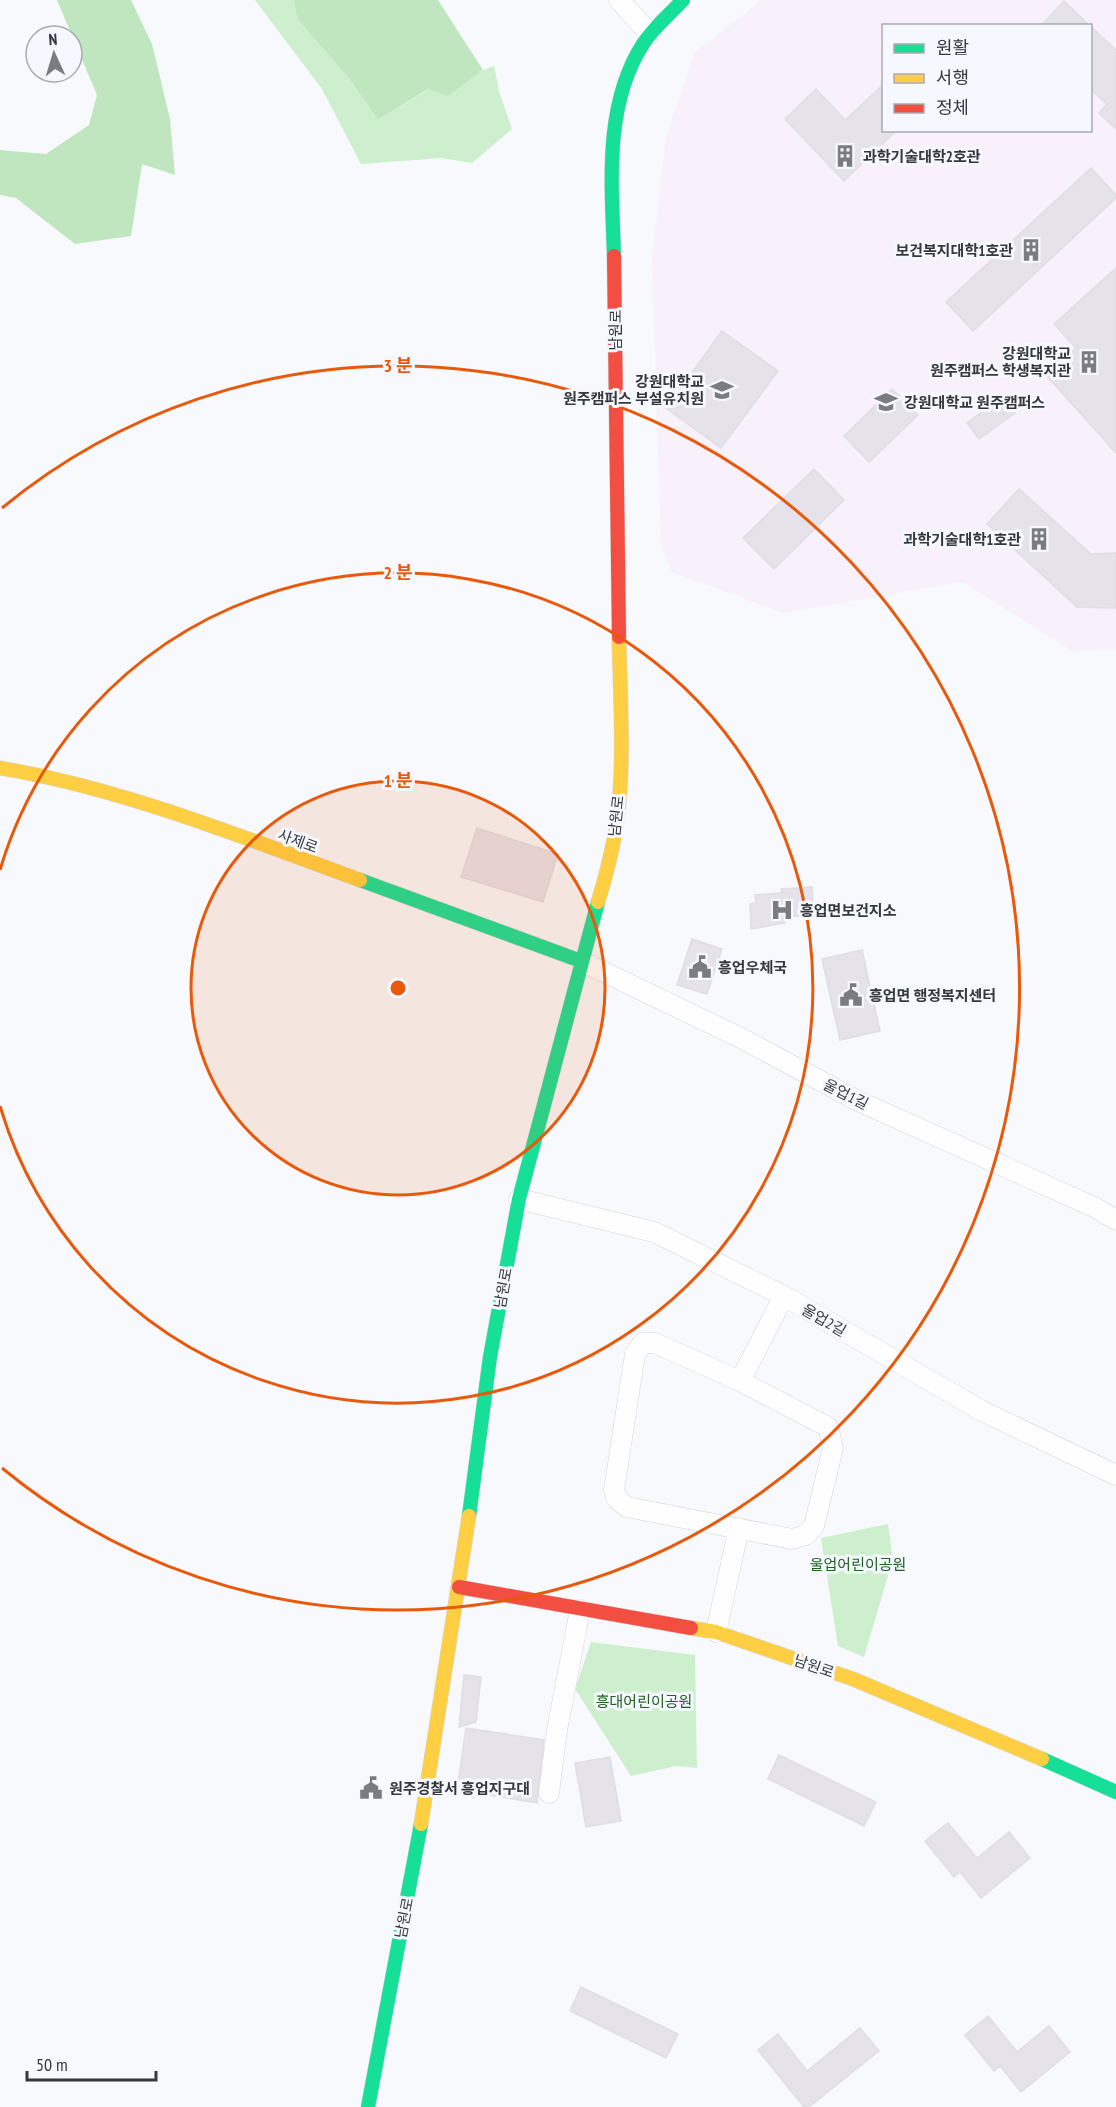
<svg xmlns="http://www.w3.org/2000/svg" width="1116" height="2107" viewBox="0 0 1116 2107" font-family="'PT Sans Narrow','Noto Sans KR',sans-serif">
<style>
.education{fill:#f8f0fb;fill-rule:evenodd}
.green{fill:#ceefce}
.forest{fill:#c0e6c0}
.building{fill:#e6e2ea;stroke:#dfdee2;stroke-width:1.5}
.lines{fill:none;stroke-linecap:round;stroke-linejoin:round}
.street-casing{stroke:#d3d4d8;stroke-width:21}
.fast-casing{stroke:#d3d4d8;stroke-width:15}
.slow-casing{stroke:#d3d4d8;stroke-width:15}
.jam-casing{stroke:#d3d4d8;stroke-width:15}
.street{stroke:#fefeff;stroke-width:20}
.fast{stroke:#16e098;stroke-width:14}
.slow{stroke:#ffcf43;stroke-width:14}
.jam{stroke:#f24e42;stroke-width:14}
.ring{fill:none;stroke:#e8590c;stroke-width:3}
.labels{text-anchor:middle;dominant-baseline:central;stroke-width:6;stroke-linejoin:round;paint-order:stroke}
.poi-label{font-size:15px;font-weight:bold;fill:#36383c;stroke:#f6f8ff;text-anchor:start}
.street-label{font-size:15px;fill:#36383c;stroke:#f6f8ff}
.park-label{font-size:15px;fill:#20611f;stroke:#f6f8ff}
.centre{fill:#e8590c;stroke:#f6f8ff;stroke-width:3}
.ring-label{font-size:18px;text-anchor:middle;font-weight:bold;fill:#e8590c;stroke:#f6f8ff;stroke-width:6;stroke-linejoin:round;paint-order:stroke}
</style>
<rect width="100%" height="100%" fill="#f8f9fd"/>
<!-- education -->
<path class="education" d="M 762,0 L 1116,0 L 1116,650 L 1072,651 L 963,582 L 783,613 L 672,572 L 661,544 L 652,259 L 666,137 L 695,52 ZM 884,26 L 1090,26 L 1090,130 L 884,130 Z"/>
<!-- green -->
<path class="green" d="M 255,0 L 294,0 L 297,19 L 348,77 L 378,120 L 429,89 L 448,95 L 483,70 L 494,66 L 499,91 L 512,129 L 472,163 L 441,158 L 361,164 L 322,89 Z
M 888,1524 L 893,1559 L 864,1657 L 838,1646 L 821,1538 Z
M 591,1642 L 695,1655 L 697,1768 L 676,1766 L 631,1776 L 575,1689 Z"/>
<!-- forest -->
<path class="forest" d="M 57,0 L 131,0 L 152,44 L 170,119 L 175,175 L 142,164 L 131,236 L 75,244 L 16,198 L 0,195 L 0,150 L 46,154 L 89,125 L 97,95 Z
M 294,0 L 438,0 L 483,70 L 448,96 L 428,89 L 378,120 L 348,77 L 297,19 Z"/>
<!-- building -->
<path class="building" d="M 1064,1 L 1090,26 L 1041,26 Z
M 1090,26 L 1116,50 L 1116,129 L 1099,113 L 1107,104 L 1090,89 Z
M 884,84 L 884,130 L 897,130 L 844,181 L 785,119 L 816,89 L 845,120 Z
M 1091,168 L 1116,195 L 1116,198 L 973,331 L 946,302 Z
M 1116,268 L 1116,453 L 1046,375 L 1076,348 L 1054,324 Z
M 722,331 L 778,371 L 721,448 L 666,408 Z
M 892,389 L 918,415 L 869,462 L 844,436 Z
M 1003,396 L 1015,413 L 979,439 L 967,423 Z
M 814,469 L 844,500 L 774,569 L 743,538 Z
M 1019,489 L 1091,554 L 1116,553 L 1116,608 L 1077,607 L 987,524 Z
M 477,828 L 558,854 L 543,902 L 461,877 Z
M 812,887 L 814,915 L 784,917 L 785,923 L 751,929 L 750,904 L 756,903 L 755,895 L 782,893 L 781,889 Z
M 692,939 L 722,949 L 707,994 L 677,985 Z
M 862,950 L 880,1031 L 840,1040 L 822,959 Z
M 464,1675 L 481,1677 L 476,1722 L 459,1727 Z
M 466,1728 L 544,1740 L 537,1803 L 457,1790 Z
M 779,1755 L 876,1802 L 864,1826 L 768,1779 Z
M 610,1757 L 621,1821 L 586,1827 L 575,1763 Z
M 948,1823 L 977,1858 L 1009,1832 L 1030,1858 L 981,1898 L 960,1872 L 954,1877 L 925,1841 Z
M 581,1987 L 678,2034 L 666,2058 L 570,2011 Z
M 988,2016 L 1017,2052 L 1049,2026 L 1070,2052 L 1021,2092 L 1000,2066 L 994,2071 L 965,2035 Z
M 860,2028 L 879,2051 L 809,2107 L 804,2107 L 758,2050 L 778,2034 L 807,2071 Z"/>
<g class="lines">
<!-- street casing -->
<g class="street-casing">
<path id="street" d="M 619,0 L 650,34
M 581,961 L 743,1039 L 856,1100 L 1094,1207 L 1116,1220
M 519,1199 L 654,1232 L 784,1296 L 982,1411 L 1116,1475
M 643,1343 L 655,1343 L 740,1381 L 828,1427 L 833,1448 L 814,1526 L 806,1535 L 792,1539 L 627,1507 L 617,1499 L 614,1490 L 635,1354 Z
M 740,1381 L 784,1296
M 716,1632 L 739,1528
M 549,1793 L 557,1730 L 580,1610"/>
</g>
<!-- fast casing -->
<g class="fast-casing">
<path id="fast" d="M 614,256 C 612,187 603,106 643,44 C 654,27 669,15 683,0
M 360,880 L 581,961
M 469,1516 L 490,1357 L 519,1199 L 598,902
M 1042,1759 L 1116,1792
M 368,2107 L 421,1824"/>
</g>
<!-- slow casing -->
<g class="slow-casing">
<path id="slow" d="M 0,768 C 124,789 242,837 360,880
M 598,902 C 606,876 613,849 617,821 C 625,761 620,698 619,637
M 691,1628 L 716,1632 L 853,1679 L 1042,1759
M 421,1824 L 469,1516"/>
</g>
<!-- jam casing -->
<g class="jam-casing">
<path id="jam" d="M 614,256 L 619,637
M 459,1587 L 691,1628"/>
</g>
<!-- street -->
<use href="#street" class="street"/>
<!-- fast -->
<use href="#fast" class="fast"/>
<!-- slow -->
<use href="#slow" class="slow"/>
<!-- jam -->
<use href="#jam" class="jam"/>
</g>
<!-- distance rings -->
<circle cx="398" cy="988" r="207" fill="#e8590c" fill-opacity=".12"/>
<g class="ring">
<circle cx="398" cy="988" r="207"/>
<path d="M0 870A415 415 0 1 1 0 1106"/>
<path d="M2 508A622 622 0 1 1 2 1468"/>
</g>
<!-- icons -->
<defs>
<g id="building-bare" transform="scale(1.8)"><path d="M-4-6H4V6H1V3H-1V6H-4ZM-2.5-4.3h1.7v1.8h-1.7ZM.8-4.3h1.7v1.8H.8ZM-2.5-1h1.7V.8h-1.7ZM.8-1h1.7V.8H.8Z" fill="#7a7c80" stroke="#f6f8ff" stroke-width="2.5" paint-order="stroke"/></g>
<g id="school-bare" transform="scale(1.8)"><path d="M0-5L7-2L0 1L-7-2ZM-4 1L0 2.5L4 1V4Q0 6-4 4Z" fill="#7a7c80" stroke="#f6f8ff" stroke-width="2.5" paint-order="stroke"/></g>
<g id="university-bare" transform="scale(1.8)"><path d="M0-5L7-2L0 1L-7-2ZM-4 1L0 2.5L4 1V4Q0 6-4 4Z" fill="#7a7c80" stroke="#f6f8ff" stroke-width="2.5" paint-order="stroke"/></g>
<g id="hospital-bare" transform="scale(1.8)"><path d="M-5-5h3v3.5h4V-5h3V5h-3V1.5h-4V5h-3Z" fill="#7a7c80" stroke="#f6f8ff" stroke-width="2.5" paint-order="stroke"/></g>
<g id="civic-bare" transform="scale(1.8)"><path d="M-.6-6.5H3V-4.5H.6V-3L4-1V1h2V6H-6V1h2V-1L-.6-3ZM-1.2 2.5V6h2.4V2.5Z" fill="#7a7c80" stroke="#f6f8ff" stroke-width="2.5" paint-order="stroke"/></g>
</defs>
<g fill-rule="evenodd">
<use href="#building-bare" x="845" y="156"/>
<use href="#building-bare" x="1031" y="250"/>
<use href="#building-bare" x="1089" y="362"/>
<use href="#school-bare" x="722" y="390"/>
<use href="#university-bare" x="886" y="402"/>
<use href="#building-bare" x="1039" y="539"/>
<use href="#hospital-bare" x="782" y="910"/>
<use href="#civic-bare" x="700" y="967"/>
<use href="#civic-bare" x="851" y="995"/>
<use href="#civic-bare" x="371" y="1788"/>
</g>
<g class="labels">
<!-- poi labels -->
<g class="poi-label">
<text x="863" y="156">과학기술대학2호관</text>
<text x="1013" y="250" text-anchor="end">보건복지대학1호관</text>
<text x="1071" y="353" text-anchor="end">강원대학교<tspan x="1071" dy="17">원주캠퍼스 학생복지관</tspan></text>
<text x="704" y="381" text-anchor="end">강원대학교<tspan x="704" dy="17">원주캠퍼스 부설유치원</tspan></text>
<text x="904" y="402">강원대학교 원주캠퍼스</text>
<text x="1021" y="539" text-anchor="end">과학기술대학1호관</text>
<text x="800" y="910">흥업면보건지소</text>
<text x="718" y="967">흥업우체국</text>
<text x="869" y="995">흥업면 행정복지센터</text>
<text x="389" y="1788">원주경찰서 흥업지구대</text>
</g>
<!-- street labels -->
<g class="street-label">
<text transform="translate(615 330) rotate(-90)">남원로</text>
<text transform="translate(616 816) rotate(-84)">남원로</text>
<text transform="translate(298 841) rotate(20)">사제로</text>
<text transform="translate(846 1094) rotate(27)">울업1길</text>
<text transform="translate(503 1288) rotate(-80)">남원로</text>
<text transform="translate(824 1320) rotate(30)">울업2길</text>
<text transform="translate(814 1666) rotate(19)">남원로</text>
<text transform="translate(404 1918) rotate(-79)">남원로</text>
</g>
<!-- park labels -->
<g class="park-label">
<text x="858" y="1564">울업어린이공원</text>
<text x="644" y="1701">흥대어린이공원</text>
</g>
</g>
<circle cx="398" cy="988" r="9" class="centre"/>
<g class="ring-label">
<text x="398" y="372">3 분</text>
<text x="398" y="579">2 분</text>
<text x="398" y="787">1 분</text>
</g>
<!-- legend -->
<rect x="882" y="24" width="210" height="108" fill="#f6f8ff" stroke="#a9abb1" stroke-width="1.5"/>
<rect x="894" y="44" width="30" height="9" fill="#16e098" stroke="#a9abb1" stroke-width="1.5"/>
<text x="936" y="54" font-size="18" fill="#36383c">원활</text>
<rect x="894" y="74" width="30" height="9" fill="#ffcf43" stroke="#a9abb1" stroke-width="1.5"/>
<text x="936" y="84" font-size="18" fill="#36383c">서행</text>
<rect x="894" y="104" width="30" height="9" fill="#f24e42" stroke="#a9abb1" stroke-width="1.5"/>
<text x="936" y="114" font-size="18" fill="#36383c">정체</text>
<!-- north arrow -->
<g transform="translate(54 54) rotate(356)"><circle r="28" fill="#f6f8ff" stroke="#a9abb1" stroke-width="1.5"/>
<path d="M0-4.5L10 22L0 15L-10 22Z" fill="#7a7c80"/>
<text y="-9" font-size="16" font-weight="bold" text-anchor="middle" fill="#36383c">N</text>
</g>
<!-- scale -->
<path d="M27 2071v9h129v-9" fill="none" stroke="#36383c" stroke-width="3"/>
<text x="36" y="2071" font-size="18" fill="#36383c" stroke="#f6f8ff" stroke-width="4.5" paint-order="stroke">50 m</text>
</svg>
